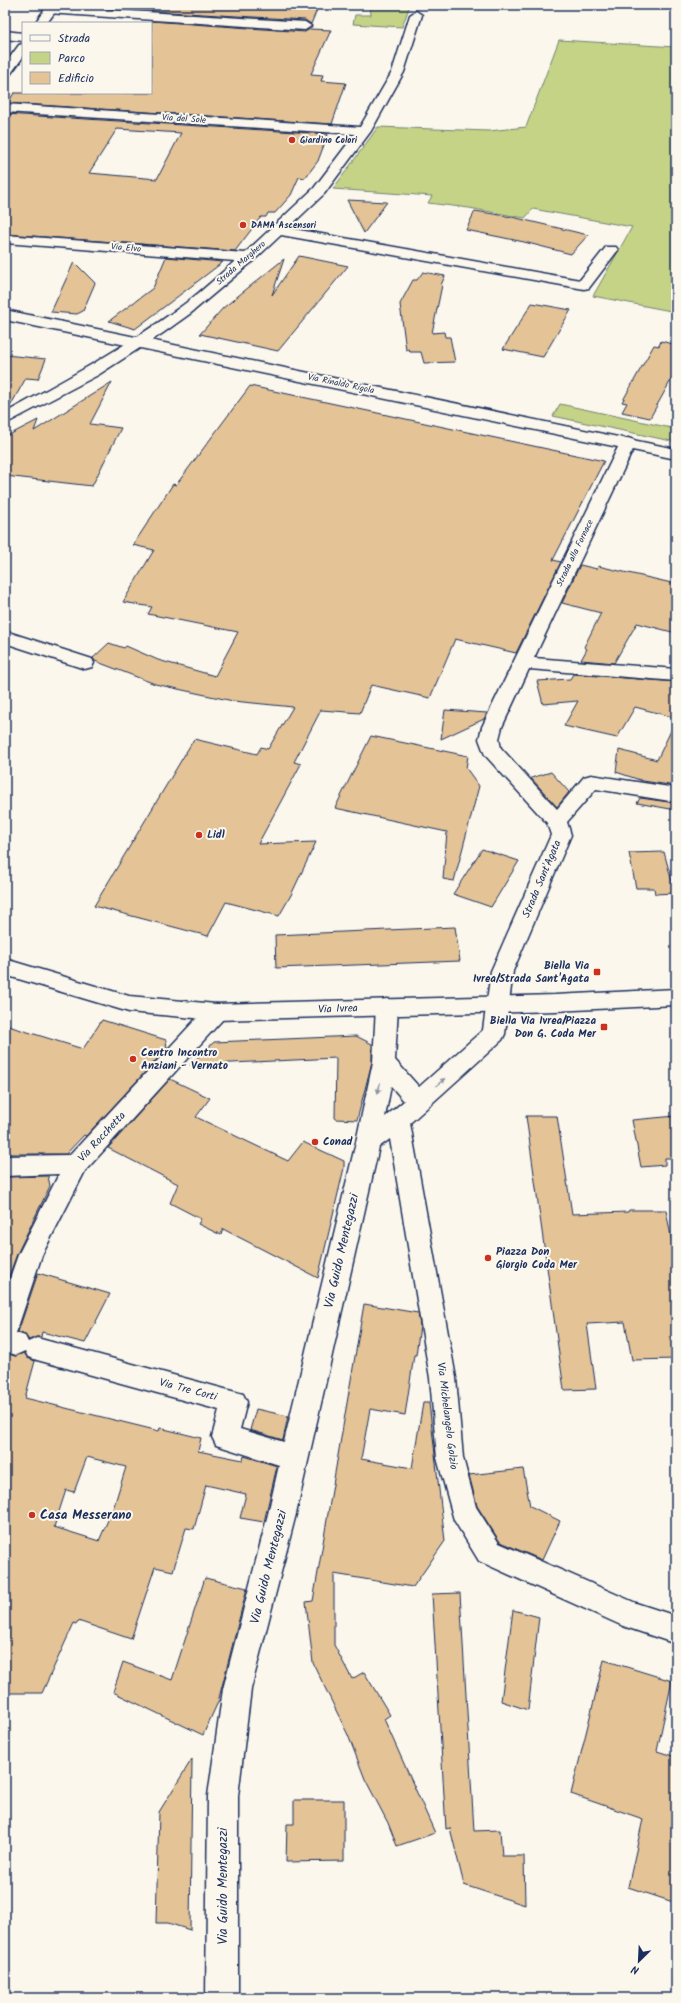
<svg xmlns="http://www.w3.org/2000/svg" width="681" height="2003" viewBox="0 0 681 2003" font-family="Kalam,sans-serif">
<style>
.green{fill:#c5d387;stroke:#708172}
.building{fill:#e4c396;stroke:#1b2f5e;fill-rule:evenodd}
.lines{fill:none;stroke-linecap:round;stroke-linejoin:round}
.street-casing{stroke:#1b2f5e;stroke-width:3}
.secondary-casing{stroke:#1b2f5e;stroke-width:3}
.street{fill:#fbf7ec;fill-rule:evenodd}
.secondary{fill:#fbf7ec;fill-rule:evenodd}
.oneway{fill:#8b93a5}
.poi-dot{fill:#c8321e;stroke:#fbf7ec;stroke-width:1.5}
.labels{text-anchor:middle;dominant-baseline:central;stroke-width:4;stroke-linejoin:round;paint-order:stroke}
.far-street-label{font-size:9px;fill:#1b2f5e;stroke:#fbf7ec}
.far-poi-label{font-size:9px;font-weight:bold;fill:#1b2f5e;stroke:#fbf7ec;text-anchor:start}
.poi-label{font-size:11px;font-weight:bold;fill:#1b2f5e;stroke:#fbf7ec;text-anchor:start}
.street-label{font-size:11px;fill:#1b2f5e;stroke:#fbf7ec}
.near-street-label{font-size:13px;fill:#1b2f5e;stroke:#fbf7ec}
.near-poi-label{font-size:13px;font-weight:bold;fill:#1b2f5e;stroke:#fbf7ec;text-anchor:start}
</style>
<rect width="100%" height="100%" fill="#fbf7ec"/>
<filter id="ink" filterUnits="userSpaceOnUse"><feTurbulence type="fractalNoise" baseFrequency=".025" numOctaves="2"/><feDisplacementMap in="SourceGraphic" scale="8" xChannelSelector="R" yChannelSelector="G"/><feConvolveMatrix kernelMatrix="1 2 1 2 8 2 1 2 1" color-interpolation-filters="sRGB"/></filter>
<g filter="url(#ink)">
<!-- green -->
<path class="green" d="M 370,5 L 410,5 L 402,27 L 353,24 L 355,15 L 371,15 Z
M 559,40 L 676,47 L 676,312 L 593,296 L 632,227 L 533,209 L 525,218 L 469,208 L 428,203 L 432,196 L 333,189 L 378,127 L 489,131 L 526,127 Z
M 560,404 L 676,429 L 676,442 L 553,416 Z"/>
<!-- building -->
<path class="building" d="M 151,5 L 319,5 L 311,24 L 305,20 L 151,11 Z
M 151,21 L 305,32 L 310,29 L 331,30 L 311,74 L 323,75 L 321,81 L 346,83 L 332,124 L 8,103 L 14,93 L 151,93 Z
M 5,114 L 328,134 L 318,161 L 305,178 L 299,177 L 291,195 L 275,213 L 268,213 L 266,217 L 261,217 L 235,251 L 5,234 ZM 117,129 L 181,133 L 157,179 L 89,173 Z
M 347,200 L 387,202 L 364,233 Z
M 475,211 L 512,217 L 588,235 L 571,254 L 524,242 L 466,230 Z
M 299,256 L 348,266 L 278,351 L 200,334 L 223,308 L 284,259 L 272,295 Z
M 166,257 L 223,262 L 135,329 L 109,321 L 153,288 Z
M 74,262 L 95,283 L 83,311 L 77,314 L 51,312 Z
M 423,272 L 445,276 L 441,285 L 442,285 L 432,333 L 444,332 L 445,337 L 450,337 L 455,362 L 424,363 L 421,352 L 410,352 L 409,349 L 406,350 L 400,304 L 413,280 L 417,280 Z
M 532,303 L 571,310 L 543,357 L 503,349 Z
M 661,341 L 676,345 L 676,371 L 650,418 L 622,412 L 627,403 L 622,402 L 654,345 L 659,346 Z
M 5,355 L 46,359 L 38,379 L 26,378 L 8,410 L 5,411 Z
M 112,382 L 90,424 L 121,428 L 92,486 L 5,476 L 5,437 L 38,420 L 34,431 Z
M 250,386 L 604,461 L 553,560 L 561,562 L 516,653 L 455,639 L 430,698 L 371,685 L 360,713 L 321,710 L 294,762 L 301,764 L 258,844 L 316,842 L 291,895 L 279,916 L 226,902 L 208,936 L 94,906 L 194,739 L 257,754 L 261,747 L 268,749 L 293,707 L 233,701 L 155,684 L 95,661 L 93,658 L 109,643 L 124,648 L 126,646 L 158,660 L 215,676 L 238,632 L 148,614 L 152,607 L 123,602 L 154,550 L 133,545 L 173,484 L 176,485 Z
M 580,565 L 597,569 L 598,566 L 676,584 L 676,633 L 637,623 L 614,663 L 581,660 L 587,649 L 584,647 L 601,613 L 562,603 Z
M 573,674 L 676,682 L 676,718 L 635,707 L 617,738 L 564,726 L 578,701 L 543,704 L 537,681 L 570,679 Z
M 445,710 L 487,713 L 484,719 L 441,739 Z
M 676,720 L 676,786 L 643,781 L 616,772 L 619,750 L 657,760 Z
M 371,736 L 468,756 L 466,768 L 479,786 L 454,881 L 443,879 L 447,832 L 335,808 Z
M 551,772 L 569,792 L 557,807 L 531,778 Z
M 640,798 L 676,803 L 676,810 L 637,803 Z
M 482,849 L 519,861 L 491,907 L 453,894 Z
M 664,852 L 675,893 L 655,894 L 654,888 L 636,888 L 629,853 Z
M 455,927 L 460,961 L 276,968 L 275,935 Z
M 102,1020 L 166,1040 L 167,1048 L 150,1067 L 144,1067 L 148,1069 L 86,1136 L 84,1135 L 66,1154 L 5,1154 L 5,1025 L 83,1049 Z
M 356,1036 L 372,1044 L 372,1062 L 357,1120 L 335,1119 L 336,1058 L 190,1065 L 214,1042 Z
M 170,1079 L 210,1098 L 196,1117 L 288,1161 L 303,1142 L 344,1161 L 344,1168 L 318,1278 L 223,1229 L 221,1235 L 198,1224 L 201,1219 L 170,1203 L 178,1184 L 108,1148 Z
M 526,1116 L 557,1116 L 572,1214 L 628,1212 L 629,1210 L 666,1210 L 676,1263 L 676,1359 L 632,1360 L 625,1322 L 587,1324 L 596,1389 L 564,1390 Z
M 676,1116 L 676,1158 L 665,1158 L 665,1165 L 641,1167 L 632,1120 Z
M 48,1176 L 50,1186 L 17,1254 L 5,1287 L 5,1177 Z
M 38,1273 L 110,1294 L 85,1343 L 42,1332 L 41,1337 L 36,1337 L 29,1340 L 25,1335 L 18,1332 Z
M 364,1304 L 418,1313 L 420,1326 L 416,1355 L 414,1355 L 405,1415 L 370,1409 L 361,1459 L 412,1468 L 423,1403 L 429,1403 L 445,1541 L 413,1587 L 334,1574 L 334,1645 L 352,1679 L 364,1672 L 390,1715 L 384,1719 L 435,1833 L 397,1846 L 388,1823 L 365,1779 L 348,1735 L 313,1663 L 306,1602 L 313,1601 Z
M 5,1353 L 15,1356 L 24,1353 L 28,1358 L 35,1361 L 25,1398 L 159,1431 L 160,1428 L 201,1438 L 198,1451 L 243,1460 L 244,1456 L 277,1466 L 264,1522 L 240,1518 L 246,1494 L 206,1485 L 194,1529 L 186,1528 L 173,1571 L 155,1567 L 131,1639 L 78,1621 L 76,1624 L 74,1623 L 42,1693 L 5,1693 ZM 87,1457 L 126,1467 L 114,1506 L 99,1541 L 54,1527 L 66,1490 L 74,1492 Z
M 256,1409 L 288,1416 L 283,1440 L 250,1430 Z
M 523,1469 L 530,1506 L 560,1521 L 542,1560 L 500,1542 L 477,1506 L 469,1475 Z
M 205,1578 L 247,1588 L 218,1702 L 203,1735 L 113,1692 L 123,1662 L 172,1680 Z
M 460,1593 L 474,1831 L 500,1830 L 502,1856 L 524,1856 L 525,1905 L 464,1885 L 450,1828 L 446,1829 L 432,1594 Z
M 513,1610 L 539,1617 L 528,1710 L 501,1701 Z
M 604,1660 L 672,1681 L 657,1751 L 676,1757 L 676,1903 L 628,1887 L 643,1819 L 571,1794 Z
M 192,1759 L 190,1930 L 168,1923 L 156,1923 L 159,1812 Z
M 294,1800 L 344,1800 L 344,1861 L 286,1862 L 287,1824 L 294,1824 Z"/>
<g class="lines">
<!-- street casing -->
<g class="street-casing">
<path id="street" d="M 51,6 L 305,22 L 311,26 L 305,30 L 47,13 L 45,10 L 47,7 Z
M 416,11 L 422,15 L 404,72 L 371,131 L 324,194 L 288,228 L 580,280 L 606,247 L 616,247 L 618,250 L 589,288 L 584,289 L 281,235 L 253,261 L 191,313 L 163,333 L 98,375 L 5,424 L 5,413 C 65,380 124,348 179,308 C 199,294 217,277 235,261 L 5,243 L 5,235 L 245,253 L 314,188 L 355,134 L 5,112 L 5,104 L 360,127 L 392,72 L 410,15 Z
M 5,31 L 23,33 L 23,41 L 5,39 Z
M 628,438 L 634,440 L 636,443 L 534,658 L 676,669 L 676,681 L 529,669 L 502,727 L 499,739 L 501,748 L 557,809 L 584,777 L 591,775 L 676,788 L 676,802 L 596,789 L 567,822 L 571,835 L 513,971 L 505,1034 L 502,1040 L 410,1123 L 456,1378 L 463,1458 L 476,1507 L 499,1543 L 636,1603 L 676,1616 L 676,1644 L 623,1626 L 479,1561 L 454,1520 L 437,1458 L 430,1378 L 390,1139 L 379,1147 L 296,1514 L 251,1689 L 238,1796 L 238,1998 L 206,1998 L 208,1796 L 223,1689 L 268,1514 L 279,1465 L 216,1445 L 212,1437 L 219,1410 L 37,1360 L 28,1357 L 25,1351 L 16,1355 L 5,1351 L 5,1292 L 18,1255 L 59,1174 L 5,1176 L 5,1156 L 70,1155 L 208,1006 L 216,1004 L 224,1006 L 227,1012 L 224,1018 L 85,1171 L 42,1255 L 16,1333 L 25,1336 L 28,1342 L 37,1338 L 243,1394 L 247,1402 L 240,1429 L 284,1442 L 356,1142 L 373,1062 L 376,1007 L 379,1001 L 387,999 L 395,1001 L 398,1007 L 395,1060 L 419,1087 L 483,1030 L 491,971 L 551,835 L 547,823 L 485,755 L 479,739 L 482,727 L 513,663 L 620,443 L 622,440 ZM 391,1086 L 404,1101 L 385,1117 Z
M 5,631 L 92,659 L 94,663 L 92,667 L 85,669 L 5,643 Z"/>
</g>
<!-- secondary casing -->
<g class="secondary-casing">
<path id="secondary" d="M 48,5 L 60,5 L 47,23 L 35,23 Z
M 23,44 L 23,57 L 9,76 L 5,77 L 5,64 L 19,45 Z
M 5,310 L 676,449 L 676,459 L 5,320 Z
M 5,959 L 129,996 L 216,1004 L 555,995 L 676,989 L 676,1005 L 555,1011 L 216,1020 L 129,1012 L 5,975 Z"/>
</g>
<!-- street -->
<use href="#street" class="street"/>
<!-- secondary -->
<use href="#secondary" class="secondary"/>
</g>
<!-- one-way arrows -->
<defs><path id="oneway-solid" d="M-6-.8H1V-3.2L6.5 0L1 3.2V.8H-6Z"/></defs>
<g class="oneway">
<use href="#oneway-solid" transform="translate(441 1082) rotate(-40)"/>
<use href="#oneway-solid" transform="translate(379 1088) rotate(101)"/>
</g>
</g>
<!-- markers -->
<g class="poi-dot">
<circle cx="292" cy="140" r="4"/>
<circle cx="243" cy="225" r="4"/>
<circle cx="199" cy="835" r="4"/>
<rect x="593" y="968" width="8" height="8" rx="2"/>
<rect x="600" y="1023" width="8" height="8" rx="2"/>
<circle cx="133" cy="1059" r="4"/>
<circle cx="315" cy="1142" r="4"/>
<circle cx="488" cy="1258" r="4"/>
<circle cx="32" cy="1515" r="4"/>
</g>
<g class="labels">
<!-- far-street labels -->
<g class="far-street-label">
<text transform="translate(184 119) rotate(4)">Via del Sole</text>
<text transform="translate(126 248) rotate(5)">Via Elvo</text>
<text transform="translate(241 263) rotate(-41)">Strada Marghero</text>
<text transform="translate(341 384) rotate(12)">Via Rinaldo Rigola</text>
<text transform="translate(575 553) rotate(-64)">Strada alla Fornace</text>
</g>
<!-- far-poi labels -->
<g class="far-poi-label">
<text x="300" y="140">Giardino Colori</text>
<text x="251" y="225">DAMA Ascensori</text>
</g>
<!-- poi labels -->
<g class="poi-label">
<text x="207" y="835">Lidl</text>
<text x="589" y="966" text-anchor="end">Biella Via<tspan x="589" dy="13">Ivrea/Strada Sant'Agata</tspan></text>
<text x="596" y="1021" text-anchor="end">Biella Via Ivrea/Piazza<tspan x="596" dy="13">Don G. Coda Mer</tspan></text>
<text x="141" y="1053">Centro Incontro<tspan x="141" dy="13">Anziani - Vernato</tspan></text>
<text x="323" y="1142">Conad</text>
<text x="496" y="1252">Piazza Don<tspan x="496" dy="13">Giorgio Coda Mer</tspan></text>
</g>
<!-- street labels -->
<g class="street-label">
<text transform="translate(542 879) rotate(-67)">Strada Sant'Agata</text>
<text transform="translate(338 1009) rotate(-2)">Via Ivrea</text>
<text transform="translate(102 1137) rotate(-47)">Via Rocchetta</text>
<text transform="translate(188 1390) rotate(15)">Via Tre Corti</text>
<text transform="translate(447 1416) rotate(83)">Via Michelangelo Golzio</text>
</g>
<!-- near-street labels -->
<g class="near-street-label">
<text transform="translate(342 1251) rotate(-77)">Via Guido Mentegazzi</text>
<text transform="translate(269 1567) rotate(-76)">Via Guido Mentegazzi</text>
<text transform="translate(223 1886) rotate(-90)">Via Guido Mentegazzi</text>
</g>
<!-- near-poi labels -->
<g class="near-poi-label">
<text x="40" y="1515">Casa Messerano</text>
</g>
</g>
<!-- margin -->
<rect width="681" height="2003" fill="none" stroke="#fbf7ec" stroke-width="20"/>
<rect x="10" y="10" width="661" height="1983" fill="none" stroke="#1b2f5e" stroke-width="1.5" filter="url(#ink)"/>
<!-- legend -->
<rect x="22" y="22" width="130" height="72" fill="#fbf7ec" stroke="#a1a7b3"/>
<rect x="30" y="35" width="20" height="6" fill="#fbf7ec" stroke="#a1a7b3"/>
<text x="58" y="42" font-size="12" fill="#1b2f5e">Strada</text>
<rect x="30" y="52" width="20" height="12" fill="#c5d387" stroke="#a1a7b3"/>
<text x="58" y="62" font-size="12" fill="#1b2f5e">Parco</text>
<rect x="30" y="72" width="20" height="12" fill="#e4c396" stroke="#a1a7b3"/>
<text x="58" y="82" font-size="12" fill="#1b2f5e">Edificio</text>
<!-- north arrow -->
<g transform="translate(639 1961) rotate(204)" stroke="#fbf7ec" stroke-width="3" paint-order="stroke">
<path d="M0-3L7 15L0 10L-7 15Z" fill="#1b2f5e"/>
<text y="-6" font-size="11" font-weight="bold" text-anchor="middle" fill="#1b2f5e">N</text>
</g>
</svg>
